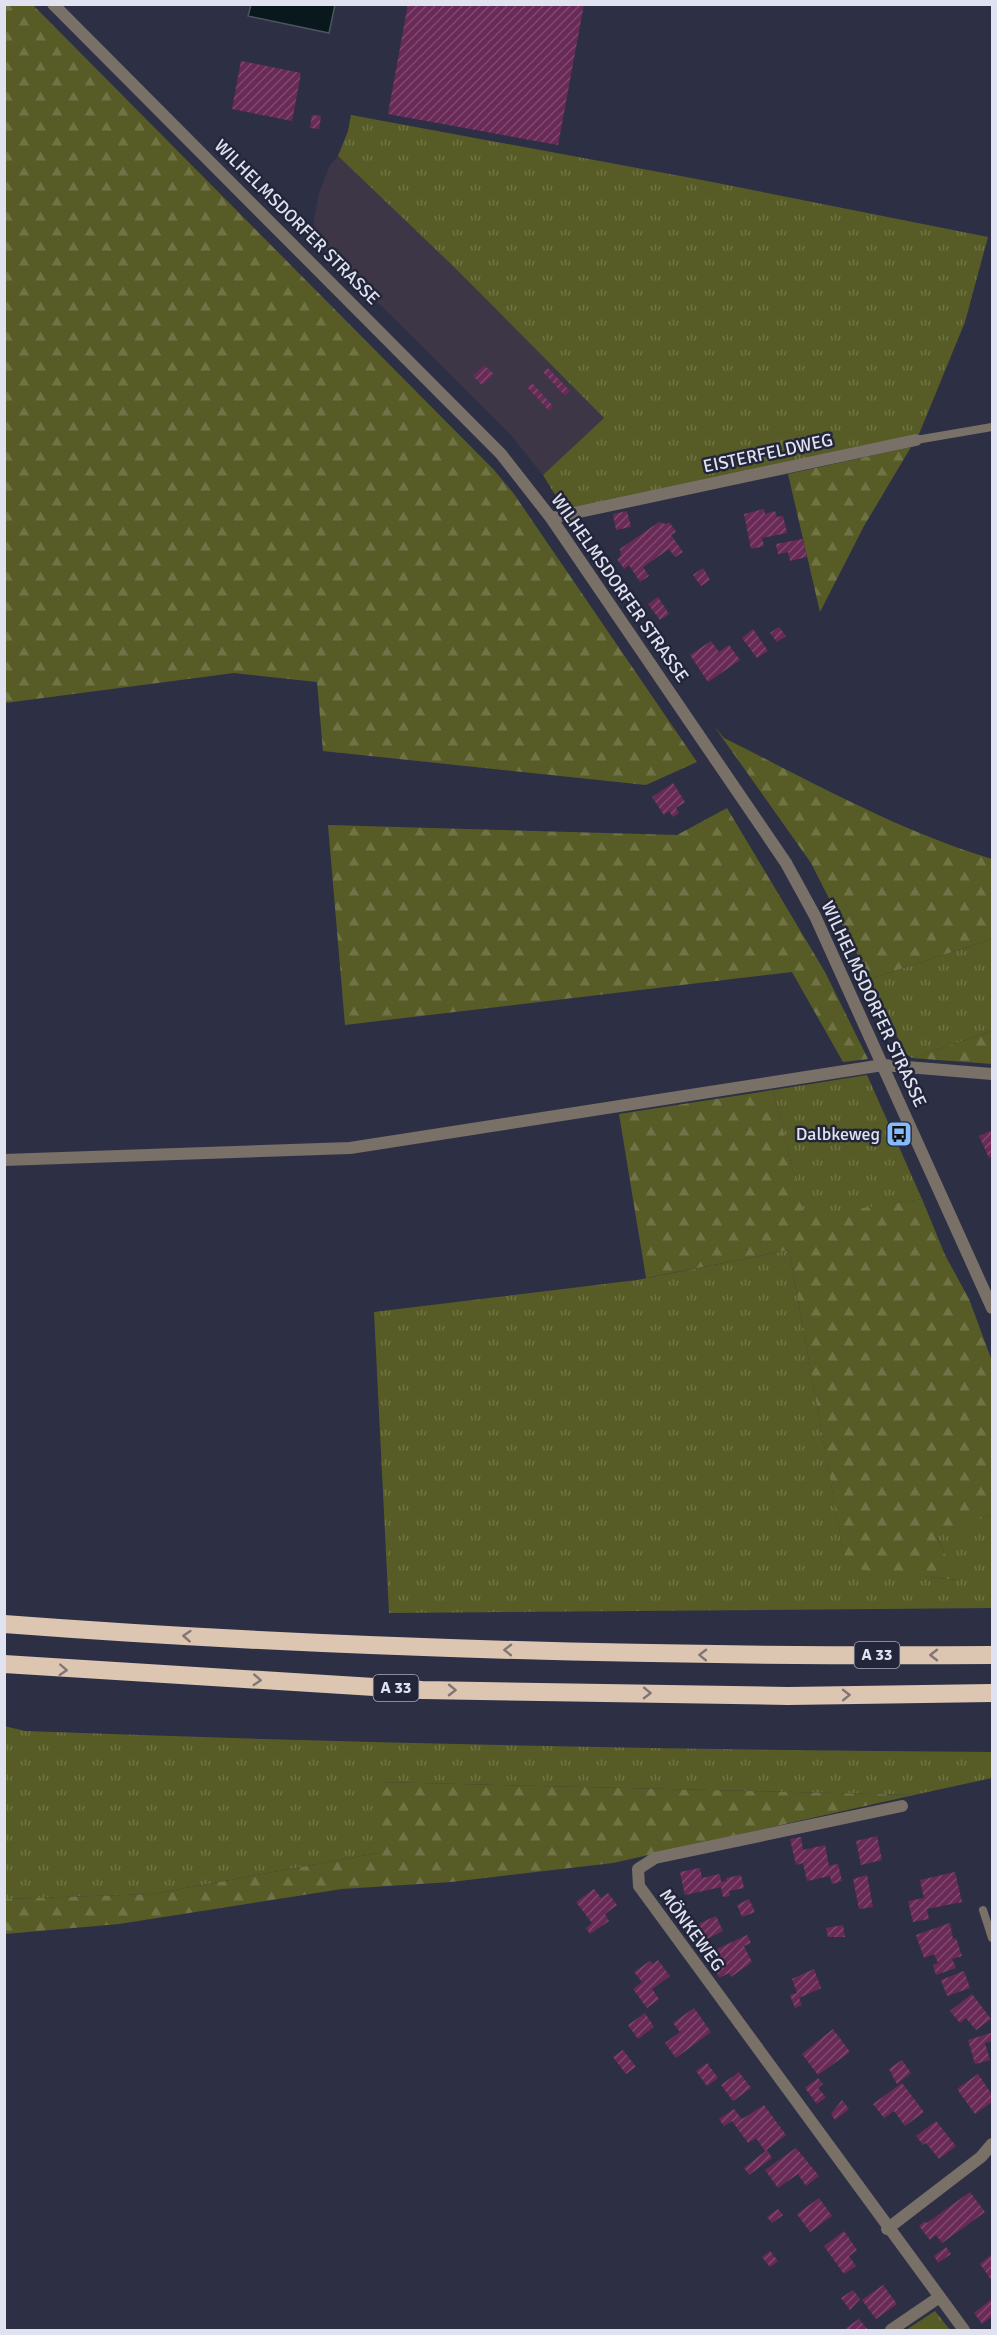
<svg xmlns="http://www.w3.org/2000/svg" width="997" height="2335" viewBox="0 0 997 2335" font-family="Signika,sans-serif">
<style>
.commercial{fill:#3c3647}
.grass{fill:url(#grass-tufts)}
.forest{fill:url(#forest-firs)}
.water{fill:#09181c;stroke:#4a555c;stroke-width:1.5}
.building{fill:url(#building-hatch)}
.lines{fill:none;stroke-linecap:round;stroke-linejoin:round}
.service{stroke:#797068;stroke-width:8}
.minor{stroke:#797068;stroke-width:12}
.tertiary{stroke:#797068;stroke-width:12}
.motorway{stroke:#dcc5b1;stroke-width:18}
.oneway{stroke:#807676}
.labels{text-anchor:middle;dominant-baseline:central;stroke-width:5;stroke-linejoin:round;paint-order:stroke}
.shield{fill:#23263a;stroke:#a7aab9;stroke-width:1.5}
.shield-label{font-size:16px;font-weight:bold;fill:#e0e2f0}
.street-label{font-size:18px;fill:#e0e2f0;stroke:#23263a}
.poi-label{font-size:18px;fill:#e0e2f0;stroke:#23263a;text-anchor:end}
</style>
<defs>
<pattern id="grass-tufts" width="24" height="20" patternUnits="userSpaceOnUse" patternTransform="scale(1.5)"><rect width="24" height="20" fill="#575c26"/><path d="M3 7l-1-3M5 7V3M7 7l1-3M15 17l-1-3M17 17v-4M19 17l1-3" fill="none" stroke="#6f7346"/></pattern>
<pattern id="forest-firs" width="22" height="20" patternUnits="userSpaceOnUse" patternTransform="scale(1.5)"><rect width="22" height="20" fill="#575c26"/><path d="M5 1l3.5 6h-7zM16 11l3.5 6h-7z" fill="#6f7346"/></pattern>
<pattern id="building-hatch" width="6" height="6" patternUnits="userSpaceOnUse" patternTransform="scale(1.5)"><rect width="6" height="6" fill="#6a2a57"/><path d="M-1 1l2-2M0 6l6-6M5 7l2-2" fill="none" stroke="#7f496f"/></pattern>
</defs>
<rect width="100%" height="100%" fill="#2d3045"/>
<!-- commercial -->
<path class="commercial" d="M 338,156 L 454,267 L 604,418 L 543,475 L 510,434 L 314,239 L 314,220 L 319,193 L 330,165 Z"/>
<!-- grass -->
<path class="grass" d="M 351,115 L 702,180 L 988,237 L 965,322 L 919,434 L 565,511 L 543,475 L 604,418 L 454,267 L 338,156 L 348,131 Z
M 992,939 L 992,1031 L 912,1058 L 905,1053 L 870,979 Z
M 867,1075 L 922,1199 L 805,1218 L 773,1090 Z
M 789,1250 L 846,1567 L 956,1580 L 937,1536 L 992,1514 L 992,1608 L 389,1613 L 374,1312 L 637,1280 Z
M 4,1726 L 25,1731 C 347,1743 670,1750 992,1752 L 992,1778 L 914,1795 L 378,1782 L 378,1853 L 153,1894 L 5,1899 Z
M 935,2311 L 950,2330 L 906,2330 Z"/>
<!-- forest -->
<path class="forest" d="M 4,5 L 33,5 L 494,470 L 514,494 L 697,762 L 646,785 L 323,751 L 317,682 L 234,673 L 5,703 Z
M 911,447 L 864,526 L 820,612 L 788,474 Z
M 714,726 L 724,738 C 812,782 899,831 992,859 L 992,939 L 870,979 L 811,863 Z
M 727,808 L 825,972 L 868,1059 L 843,1062 L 792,972 L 345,1025 L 328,825 L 677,835 Z
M 992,1031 L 992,1064 L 912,1058 Z
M 773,1090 L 805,1217 L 922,1199 L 945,1255 L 969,1299 L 992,1361 L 992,1514 L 937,1537 L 957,1580 L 846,1568 L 789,1250 L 646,1278 L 619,1114 Z
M 378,1782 L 914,1795 L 613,1863 L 451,1882 L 342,1889 L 119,1924 L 5,1934 L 4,1899 L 153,1894 L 378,1853 Z"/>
<!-- water -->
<path class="water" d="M 251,5 L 251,4 L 335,5 L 329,33 L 248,16 Z"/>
<!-- building -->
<path class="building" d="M 408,4 L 584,4 L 558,145 L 388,114 Z
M 241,61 L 301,73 L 292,121 L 232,109 Z
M 312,115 L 321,116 L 319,129 L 310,128 Z
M 484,365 L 494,374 L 482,385 L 473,376 Z
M 548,368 L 570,391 L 565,396 L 543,372 Z
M 532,383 L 553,406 L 549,411 L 527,387 Z
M 764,509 L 765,514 L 775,511 L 777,517 L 783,516 L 787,533 L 762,538 L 764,546 L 751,549 L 744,514 Z
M 627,511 L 631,527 L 616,530 L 613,514 Z
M 659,522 L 666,524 L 669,522 L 676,532 L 671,535 L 683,552 L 675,557 L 669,549 L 643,567 L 649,576 L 640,582 L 629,565 L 624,569 L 617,559 L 621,556 L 620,549 Z
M 803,539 L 807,557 L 790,561 L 788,552 L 778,554 L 776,544 Z
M 703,568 L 710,580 L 701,586 L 693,575 Z
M 658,597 L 669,614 L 660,620 L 648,604 Z
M 779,627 L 786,636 L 777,642 L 770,633 Z
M 753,629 L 768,651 L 757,658 L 742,638 Z
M 711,641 L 719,652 L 729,645 L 740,660 L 708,682 L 690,655 Z
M 673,783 L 685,802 L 676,808 L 679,813 L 673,817 L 669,811 L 664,815 L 652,797 Z
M 992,1130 L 992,1156 L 989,1158 L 979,1136 Z
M 877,1836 L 882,1860 L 861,1865 L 856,1841 Z
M 801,1837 L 803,1850 L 825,1845 L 829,1866 L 838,1864 L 842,1881 L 832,1884 L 830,1876 L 807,1881 L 803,1863 L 796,1865 L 790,1839 Z
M 700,1868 L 702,1878 L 720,1874 L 721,1882 L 726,1881 L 726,1878 L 741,1875 L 744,1888 L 729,1891 L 730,1896 L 723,1897 L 721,1887 L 685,1895 L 680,1872 Z
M 955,1872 L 962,1902 L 927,1909 L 929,1919 L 913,1922 L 908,1901 L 924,1898 L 920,1880 Z
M 867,1875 L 873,1907 L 859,1909 L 853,1879 Z
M 594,1889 L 601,1898 L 608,1893 L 617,1905 L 605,1914 L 609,1921 L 590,1934 L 586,1928 L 592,1923 L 576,1902 Z
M 749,1899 L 755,1912 L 742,1917 L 737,1905 Z
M 716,1916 L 723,1931 L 705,1940 L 698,1924 Z
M 950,1923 L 953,1939 L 956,1938 L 962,1956 L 952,1959 L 956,1968 L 936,1975 L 933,1965 L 938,1963 L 934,1954 L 924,1958 L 916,1935 Z
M 843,1925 L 845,1937 L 828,1937 L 826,1928 Z
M 747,1935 L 751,1943 L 744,1946 L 752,1962 L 731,1977 L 729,1973 L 719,1978 L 711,1960 L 718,1956 L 715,1950 Z
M 658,1960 L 670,1976 L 652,1989 L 659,1999 L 647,2008 L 633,1989 L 642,1982 L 634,1972 L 650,1961 L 653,1964 Z
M 814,1969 L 821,1988 L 799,1998 L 802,2005 L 795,2008 L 790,1995 L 797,1993 L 792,1979 Z
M 964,1971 L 970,1988 L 947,1996 L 941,1980 Z
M 972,1994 L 991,2019 L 976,2030 L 966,2018 L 960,2023 L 950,2011 Z
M 694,2008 L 711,2032 L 676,2058 L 665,2043 L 680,2032 L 673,2023 Z
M 645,2013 L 654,2027 L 638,2039 L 628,2025 Z
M 833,2029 L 850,2052 L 818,2075 L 802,2054 Z
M 991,2033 L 992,2041 L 985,2043 L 990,2060 L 975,2064 L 968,2040 Z
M 623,2050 L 636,2067 L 626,2074 L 613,2057 Z
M 902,2060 L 911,2073 L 897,2084 L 889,2069 Z
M 707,2063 L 718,2078 L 707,2086 L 696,2071 Z
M 739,2072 L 751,2088 L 733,2101 L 721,2085 Z
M 978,2074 L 992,2095 L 992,2102 L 975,2114 L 957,2089 Z
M 818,2078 L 823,2084 L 818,2088 L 826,2097 L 817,2104 L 805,2088 Z
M 902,2083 L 924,2112 L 905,2126 L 894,2111 L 884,2118 L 873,2104 Z
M 842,2100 L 849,2109 L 835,2120 L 831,2114 Z
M 764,2105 L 786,2135 L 765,2151 L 756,2138 L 748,2143 L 732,2121 L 724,2126 L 719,2119 L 734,2109 L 742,2119 Z
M 936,2121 L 956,2146 L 939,2159 L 926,2143 L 923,2145 L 916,2136 Z
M 796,2148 L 819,2176 L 806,2186 L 798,2174 L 778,2188 L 765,2170 Z
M 767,2150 L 772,2158 L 749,2175 L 744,2168 Z
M 970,2192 L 985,2212 L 942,2243 L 936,2235 L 930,2240 L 919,2226 L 925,2221 L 927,2223 Z
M 819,2198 L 832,2216 L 810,2232 L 797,2214 Z
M 778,2209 L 783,2215 L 772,2223 L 767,2217 Z
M 844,2231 L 857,2250 L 849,2256 L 856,2266 L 844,2274 L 824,2246 Z
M 946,2247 L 951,2254 L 938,2263 L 934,2256 Z
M 770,2251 L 778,2261 L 770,2267 L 762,2257 Z
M 992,2254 L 992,2281 L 980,2264 Z
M 883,2285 L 897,2304 L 876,2319 L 862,2300 Z
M 853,2290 L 860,2299 L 850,2310 L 841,2298 Z
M 992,2299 L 992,2316 L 982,2324 L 974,2313 Z
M 859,2319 L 868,2330 L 848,2330 L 846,2328 Z"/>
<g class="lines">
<!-- service -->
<path class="service" d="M 916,440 L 992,427
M 983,1910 L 992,1938"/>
<!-- minor -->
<path class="minor" d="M 551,518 L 916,440
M 4,1160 L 350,1148 L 883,1065 L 992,1074
M 902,1806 L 655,1858 L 638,1869 L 639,1886 L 964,2330
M 887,2229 L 981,2157 L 992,2144
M 891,2330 L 938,2298"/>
<!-- tertiary -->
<path class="tertiary" d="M 53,4 L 501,454 L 551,518 L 786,863 L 815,916 L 992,1308"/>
<!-- motorway -->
<path class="motorway" d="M 4,1624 C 333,1649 663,1657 992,1655
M 4,1664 L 422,1690 L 788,1696 L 992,1693"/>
</g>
<!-- one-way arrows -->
<defs><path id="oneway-chevron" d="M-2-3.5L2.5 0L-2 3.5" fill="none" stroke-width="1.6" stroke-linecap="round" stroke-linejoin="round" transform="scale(1.5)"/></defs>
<g class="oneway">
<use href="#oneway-chevron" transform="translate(187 1636) rotate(-176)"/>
<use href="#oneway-chevron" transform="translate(508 1650) rotate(-179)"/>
<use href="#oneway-chevron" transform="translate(703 1655) rotate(-179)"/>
<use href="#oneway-chevron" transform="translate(934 1655) rotate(180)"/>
<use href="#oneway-chevron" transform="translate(63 1670) rotate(3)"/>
<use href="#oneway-chevron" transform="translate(257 1680) rotate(3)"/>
<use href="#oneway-chevron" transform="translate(452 1690) rotate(1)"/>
<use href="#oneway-chevron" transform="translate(647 1693) rotate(1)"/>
<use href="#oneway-chevron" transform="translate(846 1695) rotate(-1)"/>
</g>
<!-- icons -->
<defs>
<g id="bus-square" transform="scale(1.35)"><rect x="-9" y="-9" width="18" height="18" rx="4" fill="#85bbfb" stroke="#23263a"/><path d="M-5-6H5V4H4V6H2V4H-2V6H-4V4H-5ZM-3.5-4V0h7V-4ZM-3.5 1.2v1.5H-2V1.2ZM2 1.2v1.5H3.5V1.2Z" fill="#111"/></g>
</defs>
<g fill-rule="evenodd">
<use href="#bus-square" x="899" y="1134"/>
</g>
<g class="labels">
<!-- shield labels -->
<g class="shield">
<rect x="854.5" y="1642" width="45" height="26" rx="4.5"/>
<rect x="373.5" y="1675" width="45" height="26" rx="4.5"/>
</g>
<g class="shield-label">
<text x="877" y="1655">A 33</text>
<text x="396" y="1688">A 33</text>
</g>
<!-- street labels -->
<g class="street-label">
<text transform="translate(297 222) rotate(45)">WILHELMSDORFER STRASSE</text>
<text transform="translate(768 453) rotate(-12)">EISTERFELDWEG</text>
<text transform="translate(620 588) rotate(55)">WILHELMSDORFER STRASSE</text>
<text transform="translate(874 1004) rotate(65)">WILHELMSDORFER STRASSE</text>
<text transform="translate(692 1930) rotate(54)">MÖNKEWEG</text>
</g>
<!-- poi labels -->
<g class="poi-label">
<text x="880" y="1134">Dalbkeweg</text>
</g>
</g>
<!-- border -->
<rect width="997" height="2335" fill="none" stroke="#e0e2f0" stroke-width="12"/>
</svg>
